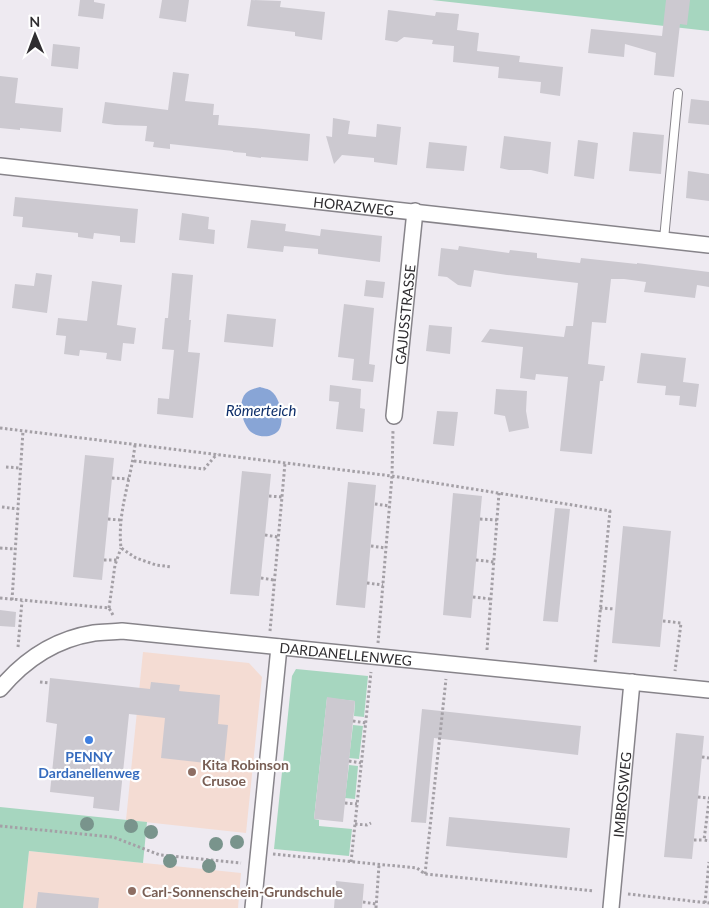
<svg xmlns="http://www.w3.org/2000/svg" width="709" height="908" viewBox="0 0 709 908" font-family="Lato,sans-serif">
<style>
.education{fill:#f4dcd3}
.green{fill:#a6d6bf}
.water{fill:#88a5d6}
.building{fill:#ccc9d0}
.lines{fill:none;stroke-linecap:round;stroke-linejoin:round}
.lane-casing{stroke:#87848a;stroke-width:10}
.street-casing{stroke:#87848a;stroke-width:18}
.path{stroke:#a4a0a6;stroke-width:3;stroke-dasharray:2.5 2.5;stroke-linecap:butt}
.lane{stroke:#fff;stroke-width:8}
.street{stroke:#fff;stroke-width:15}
.tree{fill:#79948c}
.shop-dot{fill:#3f7fe0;stroke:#fff;stroke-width:2}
.education-dot{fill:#8d6e63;stroke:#fff;stroke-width:2}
.labels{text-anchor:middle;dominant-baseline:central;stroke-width:4.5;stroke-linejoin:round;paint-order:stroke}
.street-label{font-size:14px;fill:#2f2d30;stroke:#fff}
.shop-label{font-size:14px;font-weight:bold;fill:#366cbe;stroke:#fff}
.education-label{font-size:14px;font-weight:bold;fill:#785e54;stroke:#fff;text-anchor:start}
.water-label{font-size:15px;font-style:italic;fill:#0e2f6a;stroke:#fff}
</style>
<rect width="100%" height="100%" fill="#eeeaf1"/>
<!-- education -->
<path class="education" d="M 143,652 L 249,663 L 262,677 L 246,833 L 126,820 Z
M 29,851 L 241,873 L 238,908 L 23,908 Z"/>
<!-- green -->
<path class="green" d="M 432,0 L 709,0 L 709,31 Z
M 296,669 L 368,676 L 364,717 L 354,716 L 355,701 L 327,698 L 314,819 L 319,820 L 319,826 L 352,829 L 349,856 L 274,849 L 292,676 Z
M 353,725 L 363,726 L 359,759 L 349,758 Z
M 349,765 L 358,766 L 355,799 L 345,798 Z
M 0,807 L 147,822 L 143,863 L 29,851 L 23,908 L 0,908 Z"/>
<!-- water -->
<path class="water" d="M 260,387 C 263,388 269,389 271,391 C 280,397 285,420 279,430 C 277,433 273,435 269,436 C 263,437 256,436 251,432 C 242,424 237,402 246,393 C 249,390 256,388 260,387 Z"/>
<!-- building -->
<path class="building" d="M 80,0 L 94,0 L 94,2 L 105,4 L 103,19 L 78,16 Z
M 162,0 L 189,0 L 186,22 L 159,18 Z
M 251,0 L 281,1 L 280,7 L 325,12 L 322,40 L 295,36 L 295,32 L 247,26 Z
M 666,0 L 690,0 L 687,25 L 680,24 L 674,77 L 654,75 L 656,53 L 625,44 L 624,57 L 588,53 L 591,29 L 662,36 Z
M 388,10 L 435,16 L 436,12 L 459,14 L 457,30 L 479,33 L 477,51 L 520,56 L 519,62 L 563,67 L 560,96 L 540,93 L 541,82 L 498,78 L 499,67 L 453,62 L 454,46 L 432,44 L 433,40 L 404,37 L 397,42 L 385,40 Z
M 53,44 L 80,47 L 78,69 L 51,66 Z
M 173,72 L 189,74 L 185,101 L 214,104 L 213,115 L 219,115 L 218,125 L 253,128 L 310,134 L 308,161 L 261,157 L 261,158 L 246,156 L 246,153 L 233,152 L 233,151 L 170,144 L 170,149 L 153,147 L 154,142 L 145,141 L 147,126 L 115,125 L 102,123 L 105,102 L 168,110 Z
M 0,76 L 18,78 L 15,103 L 63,108 L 61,132 L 20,128 L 20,130 L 0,128 Z
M 691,99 L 709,101 L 709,125 L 688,123 Z
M 333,118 L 350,121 L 348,134 L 376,137 L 377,124 L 401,127 L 397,165 L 374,162 L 374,158 L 342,155 L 334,164 L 326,136 L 332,137 Z
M 633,132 L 664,135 L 661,174 L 629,171 Z
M 504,136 L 551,142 L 548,174 L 531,170 L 509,170 L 500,168 Z
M 578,140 L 598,143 L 594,179 L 574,176 Z
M 429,142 L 467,146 L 464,171 L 426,168 Z
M 688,171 L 709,174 L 709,201 L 686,198 Z
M 15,197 L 138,209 L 135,243 L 120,242 L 120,236 L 94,233 L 93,239 L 78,237 L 78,233 L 22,227 L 23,217 L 13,216 Z
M 182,213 L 209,217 L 208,229 L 215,230 L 214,244 L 179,240 Z
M 251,220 L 286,224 L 285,231 L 320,236 L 321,229 L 382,236 L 380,262 L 318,254 L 318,249 L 284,246 L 283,252 L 247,248 Z
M 459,246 L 509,253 L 510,250 L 537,253 L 537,258 L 580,263 L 581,258 L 637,264 L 637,263 L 709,272 L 709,287 L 697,285 L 695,298 L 644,292 L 646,282 L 624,279 L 611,279 L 606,323 L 592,322 L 588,364 L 605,366 L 603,381 L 600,381 L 592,454 L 560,451 L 568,377 L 536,374 L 535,380 L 520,378 L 523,347 L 481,342 L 490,329 L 564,337 L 566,326 L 573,326 L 578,283 L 507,275 L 474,270 L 471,287 L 458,285 L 447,277 L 438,276 L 441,248 L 458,250 Z
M 36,273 L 52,275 L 47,313 L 12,308 L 15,284 L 34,286 Z
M 172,273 L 193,275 L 189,320 L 191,320 L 188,352 L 200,353 L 193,418 L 157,414 L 158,398 L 169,399 L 174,350 L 162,349 L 165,318 L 168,318 Z
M 366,280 L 385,282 L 383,298 L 364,296 Z
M 92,281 L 122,285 L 117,325 L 136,328 L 134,344 L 123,343 L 121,361 L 106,359 L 107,353 L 80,350 L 79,356 L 64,354 L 66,336 L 56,335 L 58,318 L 87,321 Z
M 344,304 L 374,308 L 369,364 L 375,365 L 373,382 L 352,380 L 354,359 L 338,357 Z
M 227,314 L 276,319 L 273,347 L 224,342 Z
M 429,325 L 452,327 L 450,354 L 426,351 Z
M 641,353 L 686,358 L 683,382 L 699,384 L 696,407 L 679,405 L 680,396 L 665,395 L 666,386 L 637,383 Z
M 330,385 L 361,389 L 360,408 L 365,409 L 363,432 L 336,429 L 339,402 L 329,401 Z
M 496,389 L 527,391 L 526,411 L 529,428 L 509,432 L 505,416 L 494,414 Z
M 437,411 L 458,412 L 454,446 L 433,444 Z
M 85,455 L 114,458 L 102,580 L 73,577 Z
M 242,471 L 271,474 L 259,596 L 230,594 Z
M 348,482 L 376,485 L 365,608 L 336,605 Z
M 453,493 L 482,496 L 471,618 L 443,615 Z
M 555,508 L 570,509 L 558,622 L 543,621 Z
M 623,526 L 671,531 L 660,647 L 612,643 Z
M 0,610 L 16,612 L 15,627 L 0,626 Z
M 50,678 L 150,689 L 151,682 L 180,685 L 179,691 L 220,695 L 218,724 L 228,725 L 224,765 L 161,758 L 165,718 L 129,714 L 119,811 L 93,808 L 94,797 L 50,792 L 57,724 L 46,722 Z
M 327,697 L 355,701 L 343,822 L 314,819 Z
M 422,709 L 581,726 L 578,755 L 434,738 L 426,823 L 411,822 Z
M 676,733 L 704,736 L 692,859 L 664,857 Z
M 449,817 L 570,828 L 567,858 L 446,846 Z
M 336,881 L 364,884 L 362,908 L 334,908 Z
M 38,892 L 99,898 L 98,908 L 36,908 Z"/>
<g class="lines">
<!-- lane casing -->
<g class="lane-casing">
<path id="lane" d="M 664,239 L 678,93"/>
</g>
<!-- street casing -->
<g class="street-casing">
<g id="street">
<path id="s1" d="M 0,166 L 709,245"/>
<path id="s2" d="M 394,416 L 415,211"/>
<path id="s3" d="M 0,689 C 25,659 56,639 94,633 C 103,632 113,632 122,631 L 709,690"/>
<path d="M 253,908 L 279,647"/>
<path id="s4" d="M 611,908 L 632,682"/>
</g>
</g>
<!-- path -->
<path class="path" d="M 0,428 L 392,476 L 610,511 L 595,664
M 135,445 C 131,480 117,512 121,548 L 136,558 L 156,565 L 172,567
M 134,461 L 204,469 L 217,454
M 6,467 L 20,468
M 112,478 L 129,479
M 269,496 L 282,497
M 375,504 L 390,506
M 2,507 L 18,509
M 108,519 L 120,520
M 480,519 L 497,520
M 265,535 L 278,537
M 371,546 L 386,548
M 0,548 L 15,549
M 104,560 L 117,560
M 476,560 L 494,562
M 261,578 L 274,580
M 367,583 L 383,585
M 473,597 L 491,599
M 0,598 L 109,608 L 114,617
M 12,600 L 23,431
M 109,608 L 115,565 L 121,548
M 600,608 L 615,609
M 663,621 L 681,623 L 675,671
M 270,631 L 285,463
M 378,643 L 392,476 L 393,430
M 18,647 L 22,601
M 487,650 L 499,493
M 40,682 L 49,683
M 353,721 L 366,723
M 702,757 L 709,758
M 349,761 L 361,763
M 698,797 L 709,798
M 709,801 L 704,840 L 709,841
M 345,803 L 357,804
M 355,824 L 367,825 L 371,823
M 0,826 L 113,837 L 160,855 L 241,863
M 694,840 L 704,840
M 273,854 L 417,868 L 425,874 L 594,891
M 351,862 L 371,672
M 425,874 L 446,679
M 628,894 L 709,903
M 363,902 L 376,904
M 705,903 L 709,862
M 376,908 L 379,865"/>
<!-- lane -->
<use href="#lane" class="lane"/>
<!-- street -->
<use href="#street" class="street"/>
</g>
<!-- trees -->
<g class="tree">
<circle cx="87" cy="824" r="7"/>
<circle cx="131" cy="826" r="7"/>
<circle cx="151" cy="832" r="7"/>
<circle cx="237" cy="842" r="7"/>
<circle cx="216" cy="844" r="7"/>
<circle cx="170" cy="861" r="7"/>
<circle cx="209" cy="866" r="7"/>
</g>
<!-- markers -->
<circle class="shop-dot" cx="89" cy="740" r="5"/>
<g class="education-dot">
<circle cx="192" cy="772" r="5"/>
<circle cx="132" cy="891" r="5"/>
</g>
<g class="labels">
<!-- street labels -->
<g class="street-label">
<text stroke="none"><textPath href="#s1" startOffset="356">HORAZWEG</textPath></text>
<text stroke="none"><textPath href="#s2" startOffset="102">GAJUSSTRASSE</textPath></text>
<text stroke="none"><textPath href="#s3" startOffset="365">DARDANELLENWEG</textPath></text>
<text stroke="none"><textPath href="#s4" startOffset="114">IMBROSWEG</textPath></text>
</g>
<!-- shop labels -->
<g class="shop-label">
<text x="89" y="756">PENNY<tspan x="89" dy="16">Dardanellenweg</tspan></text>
</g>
<!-- education labels -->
<g class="education-label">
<text x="202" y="764">Kita Robinson<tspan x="202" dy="16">Crusoe</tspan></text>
<text x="142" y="891">Carl-Sonnenschein-Grundschule</text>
</g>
<!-- water labels -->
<g class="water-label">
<text x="261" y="410">Römerteich</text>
</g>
</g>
<!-- north arrow -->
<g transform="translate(35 35) rotate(359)" stroke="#ffffff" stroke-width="4" paint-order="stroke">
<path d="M0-4L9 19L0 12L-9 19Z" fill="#2f2d30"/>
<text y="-8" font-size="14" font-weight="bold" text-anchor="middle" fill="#2f2d30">N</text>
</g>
</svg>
